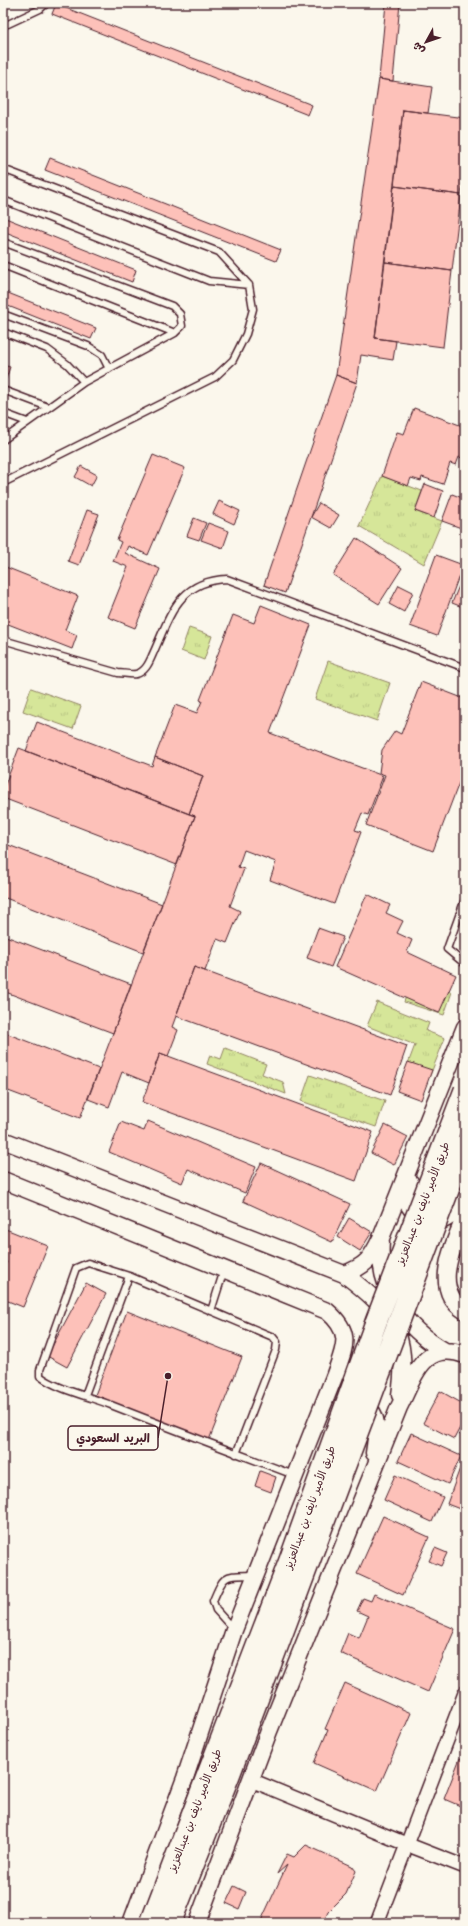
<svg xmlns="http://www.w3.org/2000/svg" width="468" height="1926" viewBox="0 0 468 1926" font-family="Mali,'Playpen Sans Arabic',sans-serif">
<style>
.grass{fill:url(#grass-tufts);stroke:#908262}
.building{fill:#fdc1b9;stroke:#4a1f2b}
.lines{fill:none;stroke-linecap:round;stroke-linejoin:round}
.service-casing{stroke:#4a1f2b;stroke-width:9}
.minor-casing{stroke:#4a1f2b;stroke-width:16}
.tertiary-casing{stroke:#4a1f2b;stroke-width:19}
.service{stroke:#fbf7ec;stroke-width:6}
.minor{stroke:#fbf7ec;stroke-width:13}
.tertiary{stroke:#fbf7ec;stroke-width:16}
.primary-bridge-casing{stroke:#4a1f2b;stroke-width:24;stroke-linecap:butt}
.primary-bridge{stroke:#fbf7ec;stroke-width:21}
.labels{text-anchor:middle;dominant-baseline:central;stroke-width:3;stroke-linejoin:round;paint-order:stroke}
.street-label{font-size:11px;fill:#4a1f2b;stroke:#fbf7ec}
.leader{fill:none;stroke:#4a1f2b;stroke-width:1.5}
.callout-dot{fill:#4a1f2b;stroke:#fbf7ec;stroke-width:1.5}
.callout{fill:#fbf7ec;stroke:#4a1f2b;stroke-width:1.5}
.callout-label{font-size:12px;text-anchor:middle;font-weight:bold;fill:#4a1f2b}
</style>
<defs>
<pattern id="grass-tufts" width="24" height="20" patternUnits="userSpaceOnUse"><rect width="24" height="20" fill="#d6e699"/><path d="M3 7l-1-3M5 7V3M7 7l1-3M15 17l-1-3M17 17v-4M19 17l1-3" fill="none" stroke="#b9c584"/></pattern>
</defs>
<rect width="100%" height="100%" fill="#fbf7ec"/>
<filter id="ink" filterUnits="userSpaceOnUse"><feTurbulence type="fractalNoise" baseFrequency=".025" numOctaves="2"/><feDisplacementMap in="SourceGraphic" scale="8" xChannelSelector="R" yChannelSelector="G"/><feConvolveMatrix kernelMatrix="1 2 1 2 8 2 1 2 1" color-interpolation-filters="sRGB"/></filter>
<g filter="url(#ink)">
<!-- grass -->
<path class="grass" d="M 382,476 L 422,491 L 415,511 L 442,521 L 424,564 L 359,526 Z
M 189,628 L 212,636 L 204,660 L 181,651 Z
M 328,661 L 390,683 L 377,721 L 315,699 Z
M 31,688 L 81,706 L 73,729 L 23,711 Z
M 412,978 L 452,992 L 444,1015 L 404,1002 Z
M 377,1002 L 429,1023 L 426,1031 L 445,1038 L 429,1078 L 406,1069 L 415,1045 L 367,1026 Z
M 225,1048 L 266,1064 L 262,1074 L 283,1082 L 286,1094 L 207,1064 L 210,1055 L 221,1059 Z
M 310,1075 L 385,1101 L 376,1127 L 301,1101 Z"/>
<!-- building -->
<path class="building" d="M 386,3 L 400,3 L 393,81 L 379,79 Z
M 56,4 L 312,105 L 308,115 L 52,14 Z
M 379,79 L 432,87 L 428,113 L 403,110 L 375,338 L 396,341 L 393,360 L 361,355 L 357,383 L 336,375 Z
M 403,110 L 465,118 L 465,166 L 461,195 L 394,186 Z
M 50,158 L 281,250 L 276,261 L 45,170 Z
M 394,186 L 461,195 L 452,271 L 385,262 Z
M 3,217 L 136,270 L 132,282 L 3,231 Z
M 385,262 L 452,271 L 443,347 L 375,338 Z
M 3,291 L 96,328 L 91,339 L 3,304 Z
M 3,365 L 10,367 L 6,379 L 3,378 Z
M 336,375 L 357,383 L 285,593 L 264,585 Z
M 414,408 L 465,427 L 465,459 L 459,457 L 456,465 L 450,463 L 443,484 L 422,477 L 421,481 L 411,478 L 408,486 L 382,476 L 397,432 L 404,434 Z
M 153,455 L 185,468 L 148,555 L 128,546 L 125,553 L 160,569 L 135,628 L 108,617 L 128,567 L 113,561 L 121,542 L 117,540 Z
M 81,466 L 97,475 L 91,486 L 75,477 Z
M 425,484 L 443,491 L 434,518 L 415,511 Z
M 452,494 L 465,499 L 464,529 L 442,521 Z
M 219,501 L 240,511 L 234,524 L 213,514 Z
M 319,503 L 339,515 L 331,528 L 311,517 Z
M 87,510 L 99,514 L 79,565 L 68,561 Z
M 194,518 L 206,523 L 199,540 L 187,536 Z
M 208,523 L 229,531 L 223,548 L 201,540 Z
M 356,538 L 402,568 L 379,604 L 333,575 Z
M 436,555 L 463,565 L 437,636 L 410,626 Z
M 3,566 L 78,596 L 65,630 L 77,635 L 72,649 L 3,622 Z
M 465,571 L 465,608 L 452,603 Z
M 399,585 L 413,592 L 404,612 L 389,604 Z
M 261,605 L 311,625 L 270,733 L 383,776 L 368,815 L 362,813 L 355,830 L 361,832 L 334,904 L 270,880 L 276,862 L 244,850 L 238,867 L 244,869 L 230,906 L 240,911 L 227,943 L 217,939 L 205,971 L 194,967 L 172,1027 L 178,1030 L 168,1056 L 160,1053 L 149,1083 L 122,1072 L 109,1107 L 88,1099 L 195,816 L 189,814 L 203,776 L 155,757 L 175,705 L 197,713 L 202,701 L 200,700 L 233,615 L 254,623 Z
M 421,682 L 465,699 L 465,767 L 433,851 L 366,825 L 385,775 L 379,773 L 382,750 L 395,731 L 401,734 Z
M 37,722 L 152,766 L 155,757 L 203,776 L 189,814 L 26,751 Z
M 19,748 L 195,816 L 177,865 L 3,798 L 3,790 Z
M 3,843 L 162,904 L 143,952 L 3,897 Z
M 367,894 L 390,905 L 386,913 L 403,921 L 397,933 L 412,940 L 407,952 L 456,975 L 439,1013 L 335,967 Z
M 318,928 L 343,937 L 331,967 L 307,958 Z
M 3,935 L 131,984 L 113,1033 L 3,991 Z
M 194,967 L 407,1046 L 390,1095 L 176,1016 Z
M 3,1032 L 99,1069 L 80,1118 L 3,1089 Z
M 160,1053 L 373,1132 L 356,1181 L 142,1102 Z
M 408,1062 L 432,1070 L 421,1100 L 397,1091 Z
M 148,1121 L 256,1167 L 245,1193 L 188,1169 L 182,1183 L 109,1152 L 121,1122 L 144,1131 Z
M 385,1125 L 408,1137 L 394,1165 L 371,1153 Z
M 261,1163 L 350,1204 L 332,1242 L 243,1201 Z
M 349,1218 L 372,1232 L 360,1251 L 338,1237 Z
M 3,1228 L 48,1246 L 23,1307 L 3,1299 L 3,1268 L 7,1262 L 3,1260 Z
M 86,1283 L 106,1294 L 67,1367 L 47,1356 Z
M 127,1311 L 242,1357 L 209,1440 L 95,1395 Z
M 440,1391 L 465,1405 L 465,1418 L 454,1439 L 423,1423 Z
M 465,1423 L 465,1437 L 459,1434 Z
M 411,1433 L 461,1456 L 448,1484 L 398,1461 Z
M 464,1457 L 465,1458 L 465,1511 L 447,1504 Z
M 260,1471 L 276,1477 L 271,1492 L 255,1486 Z
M 395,1475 L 443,1497 L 432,1522 L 384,1500 Z
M 383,1516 L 429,1537 L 403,1595 L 357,1574 Z
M 435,1548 L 447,1553 L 441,1566 L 429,1561 Z
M 374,1594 L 455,1629 L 428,1692 L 340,1653 L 348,1633 L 359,1638 L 368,1616 L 357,1611 L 363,1598 L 371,1601 Z
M 345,1683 L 411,1713 L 377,1791 L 314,1763 L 328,1730 L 325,1729 Z
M 460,1758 L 465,1760 L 465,1808 L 444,1799 Z
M 306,1845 L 352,1866 L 356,1871 L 346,1894 L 328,1912 L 323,1923 L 260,1923 L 287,1865 L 277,1874 L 287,1854 L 294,1857 Z
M 234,1886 L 246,1892 L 239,1909 L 226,1903 Z"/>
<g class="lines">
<!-- service casing -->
<g class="service-casing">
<path id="service" d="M 8,24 L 40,9 L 47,3
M 3,169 L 219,252 L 249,285 L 253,309 L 246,334 L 233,360 L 215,377 L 3,483
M 3,200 L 209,281 L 249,285
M 3,242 L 172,306 L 180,314 L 182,326 L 175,333 L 84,382 L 3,440
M 3,265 L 175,333
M 3,314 L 88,346 L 102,355 L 109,369
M 3,332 L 47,349 L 67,364 L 84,382
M 3,390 L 48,407
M 3,413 L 27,422
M 3,640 L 118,673 C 123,673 131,675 136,674 C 145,672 149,663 152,656 C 170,617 177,581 227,579 L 465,668
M 465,899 L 447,949 L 465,964
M 211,1311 L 224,1270
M 85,1395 L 129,1276
M 236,1454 L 276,1350 L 277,1342 L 273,1337 L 129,1276 L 88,1263 L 76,1268 L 40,1370 L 40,1376 C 56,1389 91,1397 111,1405 C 172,1429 233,1452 294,1475
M 234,1630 L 216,1610 L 213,1601 C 225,1572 225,1576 255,1575"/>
</g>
<!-- minor casing -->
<g class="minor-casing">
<path id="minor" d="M 251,1780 L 406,1844 L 465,1867
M 377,1923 L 465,1693"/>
</g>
<!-- tertiary casing -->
<g class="tertiary-casing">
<path id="tertiary" d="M 3,1140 L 344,1274 C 393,1311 409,1333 400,1395
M 3,1180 L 327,1311 C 354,1334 344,1348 334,1377 L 234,1630 L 185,1778 L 131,1923
M 410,1182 C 409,1187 406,1195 407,1201 C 410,1212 428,1224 440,1221 C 453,1218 459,1204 465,1194
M 465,1216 C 454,1245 430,1289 465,1311
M 381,1242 C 377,1288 405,1329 445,1351
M 344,1274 C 366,1266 371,1259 381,1238 L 465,1027
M 360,1402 C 381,1411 377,1434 374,1453
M 197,1923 L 269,1731 L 399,1407 C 414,1378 423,1339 465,1355"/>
</g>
<!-- service -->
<use href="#service" class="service"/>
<!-- minor -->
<use href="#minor" class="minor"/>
<!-- tertiary -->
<use href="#tertiary" class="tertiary"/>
<!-- primary-bridge casing -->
<g class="primary-bridge-casing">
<path id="primary-bridge" d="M 151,1923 L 290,1560 L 376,1322 L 465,1090
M 170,1923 L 229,1775 L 465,1145"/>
</g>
<!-- primary-bridge -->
<use href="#primary-bridge" class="primary-bridge"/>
</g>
</g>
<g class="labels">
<!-- street labels -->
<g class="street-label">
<text transform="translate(422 1203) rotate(-69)">طريق الأمير نايف بن عبدالعزيز</text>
<text transform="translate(309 1507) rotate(-70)">طريق الأمير نايف بن عبدالعزيز</text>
<text transform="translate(194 1810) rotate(-69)">طريق الأمير نايف بن عبدالعزيز</text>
</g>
</g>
<!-- callouts -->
<path class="leader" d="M168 1376L158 1438"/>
<circle class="callout-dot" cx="168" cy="1376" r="4"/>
<rect class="callout" x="68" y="1426" width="90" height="24" rx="4"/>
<g class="callout-label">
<text x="113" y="1442">البريد السعودي</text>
</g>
<!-- margin -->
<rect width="468" height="1926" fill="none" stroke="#fbf7ec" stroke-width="16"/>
<rect x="8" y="8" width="452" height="1910" fill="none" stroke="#4a1f2b" stroke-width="1.5" filter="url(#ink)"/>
<!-- north arrow -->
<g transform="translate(426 42) rotate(230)" stroke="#fbf7ec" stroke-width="3" paint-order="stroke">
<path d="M0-3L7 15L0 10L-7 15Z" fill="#4a1f2b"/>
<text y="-6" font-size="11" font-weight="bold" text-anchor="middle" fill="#4a1f2b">ش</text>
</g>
</svg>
